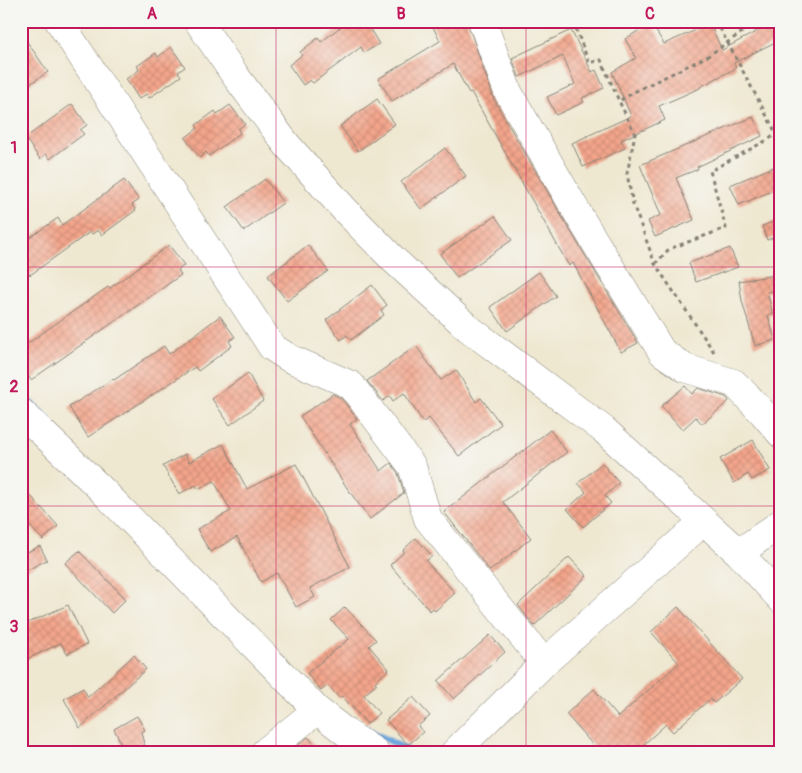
<svg xmlns="http://www.w3.org/2000/svg" width="802" height="773" viewBox="0 0 802 773" font-family="Pangolin,sans-serif">
<style>
.lines{fill:none;stroke-linecap:round;stroke-linejoin:round}
.stream{stroke:#6da7dd;stroke-width:6}
.building{fill:url(#building-cross-hatch)}
.minor-casing{stroke:#868276;stroke-width:29}
.path{stroke:#868276;stroke-width:3;stroke-dasharray:4 4;stroke-linecap:butt}
.minor{stroke:#fff;stroke-width:28}
.grid{fill:none;stroke:#c2185b;stroke-width:1;stroke-opacity:0.55}
.neatline{fill:none;stroke:#c2185b;stroke-width:2}
.grid-label{font-size:16px;text-anchor:middle;font-weight:bold;fill:#c2185b}
</style>
<defs>
<pattern id="building-cross-hatch" width="8" height="8" patternUnits="userSpaceOnUse" patternTransform="scale(1.25)"><rect width="8" height="8" fill="#f3a58b"/><path d="M0 0l8 8M0 8l8-8" fill="none" stroke="#d08d77"/></pattern>
</defs>
<rect width="100%" height="100%" fill="#f6f6f2"/>
<filter id="ink" filterUnits="userSpaceOnUse"><feTurbulence type="fractalNoise" baseFrequency=".02" numOctaves="2"/><feDisplacementMap in="SourceGraphic" scale="10" xChannelSelector="R" yChannelSelector="G"/><feConvolveMatrix kernelMatrix="1 2 1 2 8 2 1 2 1" color-interpolation-filters="sRGB"/></filter>
<filter id="wash" filterUnits="userSpaceOnUse"><feTurbulence type="fractalNoise" baseFrequency=".0096" numOctaves="4" result="noise"/><feDisplacementMap in="SourceGraphic" scale="20" xChannelSelector="R" yChannelSelector="G"/><feGaussianBlur stdDeviation="1.12" result="paint"/><feColorMatrix in="noise" values="0 0 0 0 0 0 0 0 0 0 0 0 0 0 0 0 0 1.4 0 .05"/><feComposite in="paint" operator="in"/></filter>
<g filter="url(#wash)">
<rect width="100%" height="100%" fill="#efe8d1"/>
<g class="lines">
<!-- stream -->
<path class="stream" d="M 21,393 L 49,420
M 361,726 L 411,752"/>
</g>
<g id="blocks">
<!-- building -->
<path class="building" d="M 348,21 L 365,21 L 379,44 L 364,53 L 361,47 L 313,83 L 310,80 L 303,85 L 289,65 L 302,55 L 300,52 L 318,38 L 321,42 Z
M 430,21 L 467,21 L 494,100 L 568,227 L 638,343 L 621,352 L 573,263 L 569,266 L 471,92 L 469,93 L 453,64 L 392,101 L 378,79 L 440,41 Z
M 776,21 L 781,21 L 781,39 L 734,63 L 736,68 L 700,87 L 700,88 L 659,106 L 665,120 L 621,140 L 625,148 L 583,167 L 572,143 L 631,116 L 612,72 L 636,58 L 625,39 L 651,23 L 664,44 L 710,24 L 722,50 Z
M 571,30 L 592,72 L 596,70 L 604,88 L 582,98 L 584,102 L 556,115 L 547,97 L 575,84 L 563,56 L 519,77 L 512,58 Z
M 21,33 L 48,72 L 21,90 Z
M 171,47 L 185,67 L 178,72 L 181,76 L 149,98 L 146,94 L 139,99 L 126,79 L 139,70 L 137,66 L 156,53 L 158,57 Z
M 377,99 L 395,124 L 358,151 L 340,126 Z
M 72,104 L 87,125 L 80,130 L 84,134 L 50,159 L 46,154 L 40,159 L 25,138 Z
M 230,105 L 245,124 L 238,129 L 240,133 L 209,156 L 206,152 L 200,158 L 185,138 L 198,128 L 196,125 L 215,111 L 217,114 Z
M 753,117 L 762,136 L 697,167 L 698,169 L 676,178 L 694,220 L 655,237 L 648,221 L 661,215 L 640,165 Z
M 445,148 L 466,176 L 421,209 L 401,182 Z
M 781,164 L 781,187 L 739,205 L 730,185 Z
M 265,179 L 283,203 L 244,231 L 227,207 Z
M 124,180 L 139,200 L 132,205 L 136,210 L 102,235 L 98,230 L 92,234 L 90,232 L 30,275 L 21,263 L 21,244 L 58,218 L 62,225 Z
M 495,216 L 512,240 L 457,278 L 440,254 Z
M 781,219 L 781,235 L 767,240 L 762,226 Z
M 169,245 L 184,265 L 178,270 L 181,275 L 31,380 L 27,375 L 21,380 L 21,348 L 108,287 L 110,288 Z
M 308,245 L 328,271 L 287,301 L 268,276 Z
M 730,248 L 738,267 L 696,282 L 689,263 Z
M 539,272 L 556,296 L 507,331 L 490,307 Z
M 781,274 L 781,290 L 767,292 L 773,314 L 768,315 L 775,340 L 755,346 L 742,301 L 739,281 Z
M 372,285 L 387,305 L 381,310 L 384,315 L 351,340 L 347,335 L 341,340 L 326,320 Z
M 220,316 L 235,337 L 229,341 L 232,346 L 198,371 L 195,367 L 88,437 L 69,407 L 113,379 L 114,380 L 164,346 L 169,354 Z
M 416,346 L 441,380 L 456,370 L 476,402 L 481,398 L 501,424 L 459,456 L 429,418 L 423,422 L 404,393 L 393,401 L 390,396 L 383,401 L 367,381 Z
M 248,373 L 263,401 L 230,425 L 212,399 Z
M 685,386 L 692,394 L 698,388 L 726,397 L 729,401 L 702,424 L 696,417 L 682,430 L 661,406 Z
M 333,394 L 341,398 L 357,419 L 350,424 L 381,471 L 391,463 L 398,473 L 404,493 L 370,519 L 349,491 L 300,416 Z
M 550,430 L 567,452 L 503,502 L 531,538 L 490,571 L 444,512 Z
M 753,440 L 770,470 L 752,480 L 748,474 L 734,483 L 720,459 Z
M 223,444 L 247,489 L 296,464 L 350,567 L 310,588 L 315,597 L 296,607 L 277,573 L 261,582 L 237,537 L 210,552 L 197,529 L 231,511 L 214,481 L 198,489 L 196,485 L 179,494 L 163,466 L 185,454 L 189,462 Z
M 602,463 L 619,483 L 605,496 L 611,503 L 583,527 L 567,509 L 586,492 L 578,483 Z
M 21,485 L 58,526 L 43,540 L 21,517 Z
M 416,538 L 432,556 L 426,561 L 455,593 L 435,611 L 433,608 L 430,611 L 390,565 L 404,552 L 403,550 Z
M 40,546 L 47,560 L 21,573 L 21,555 Z
M 79,551 L 126,599 L 112,613 L 65,563 Z
M 569,557 L 587,576 L 534,626 L 518,605 Z
M 68,605 L 87,644 L 67,654 L 61,643 L 21,662 L 21,639 L 28,636 L 23,625 Z
M 345,607 L 376,640 L 369,646 L 389,669 L 375,682 L 377,684 L 364,695 L 379,713 L 367,724 L 342,696 L 339,698 L 328,685 L 321,691 L 307,673 L 349,639 L 331,620 Z
M 678,607 L 742,679 L 714,703 L 710,699 L 673,732 L 666,724 L 643,745 L 650,752 L 599,752 L 566,714 L 594,689 L 618,717 L 679,663 L 651,632 Z
M 490,635 L 505,652 L 454,699 L 438,681 Z
M 134,655 L 146,669 L 80,728 L 64,699 L 83,688 L 88,697 Z
M 413,697 L 430,716 L 418,726 L 423,732 L 408,745 L 386,720 Z
M 137,716 L 145,730 L 141,732 L 146,752 L 122,752 L 119,739 L 114,729 Z
M 308,737 L 321,752 L 290,752 Z"/>
</g>
</g>
<g filter="url(#ink)">
<use href="#blocks" fill-opacity="0" stroke="#868276" stroke-width="1"/>
<g class="lines">
<!-- minor casing -->
<g class="minor-casing">
<path id="minor" d="M 59,21 L 272,347 L 289,358 L 351,385 L 412,466 L 428,519 L 544,663
M 198,21 L 237,78 L 287,145 L 345,210 L 395,261 L 468,328 L 604,430 L 739,553 L 781,599
M 482,21 L 508,92 L 581,219 L 662,352 L 685,368 L 734,383 L 763,413 L 781,434
M 21,412 L 102,490 L 317,710 L 348,734 L 375,752
M 739,553 L 781,523
M 265,752 L 317,710
M 455,752 L 544,663 L 704,521"/>
</g>
<!-- path -->
<path class="path" d="M 573,21 L 589,63 L 601,60 L 619,101
M 716,21 L 776,133
M 655,264 L 669,249 L 726,228 L 710,171 L 769,139 L 781,131
M 714,352 L 655,264 L 633,204 L 627,174 L 635,134 L 619,101 L 636,91 L 708,56 L 758,21"/>
<!-- minor -->
<use href="#minor" class="minor"/>
</g>
</g>
<!-- grid -->
<path class="grid" d="M 276,21 L 276,752M 526,21 L 526,752M 21,267 L 781,267M 21,506 L 781,506"/>
<!-- margin -->
<rect width="802" height="773" fill="none" stroke="#f6f6f2" stroke-width="55"/>
<rect x="28" y="28" width="746" height="718" class="neatline"/>
<g class="grid-label">
<text x="152" y="19">A</text>
<text x="401" y="19">B</text>
<text x="650" y="19">C</text>
<text x="14" y="153">1</text>
<text x="14" y="392">2</text>
<text x="14" y="632">3</text>
</g>
</svg>
